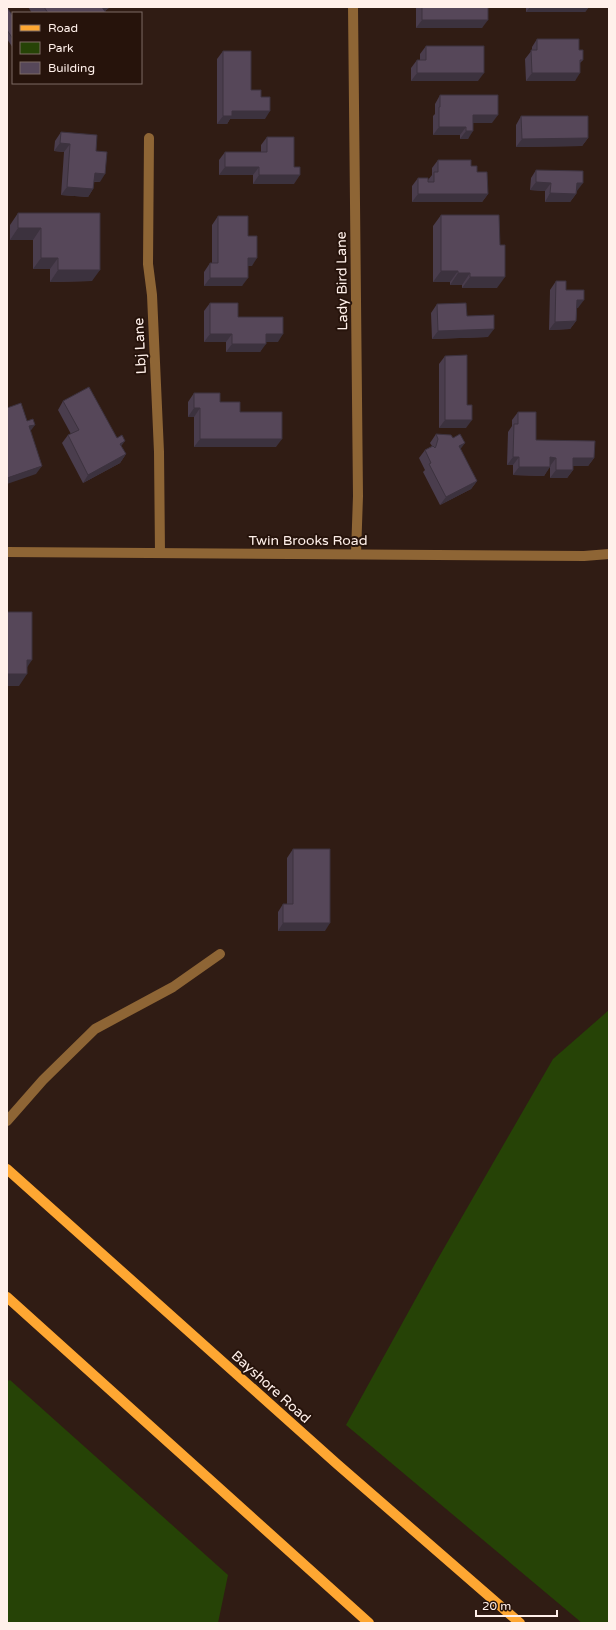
<svg xmlns="http://www.w3.org/2000/svg" width="616" height="1630" viewBox="0 0 616 1630" font-family="'Varela Round',sans-serif">
<style>
.green{fill:#264306}
.lines{fill:none;stroke-linecap:round;stroke-linejoin:round}
.lane{stroke:#8e6535;stroke-width:10}
.street{stroke:#8e6535;stroke-width:10}
.primary{stroke:#fea732;stroke-width:10}
.wall{fill:#4a3d4d}
.shaded-wall{fill:#3c323e}
.building{fill:#564759;stroke:#3c323e}
.labels{text-anchor:middle;dominant-baseline:central;stroke-width:4;stroke-linejoin:round;paint-order:stroke}
.street-label{font-size:14px;fill:#fff0ea;stroke:#26130b}
</style>
<rect width="100%" height="100%" fill="#301c14"/>
<!-- green -->
<path class="green" d="M 609,1010 L 609,1623 L 582,1623 L 346,1425 L 436,1262 L 553,1059 Z
M 10,1380 L 228,1575 L 218,1623 L 7,1623 L 7,1381 Z"/>
<g class="lines">
<!-- lane -->
<path class="lane" d="M 7,1121 L 43,1080 L 95,1029 L 173,987 L 220,954"/>
<!-- street -->
<path class="street" d="M 353,7 L 358,496 L 356,554
M 149,138 L 148,264 L 152,295 L 159,452 L 160,553
M 7,552 L 584,556 L 609,554"/>
<!-- primary -->
<path class="primary" d="M 7,1169 L 337,1464 L 520,1623
M 7,1297 L 369,1623"/>
</g>
<!-- wall -->
<path class="wall" d="M 28,7 L 110,7 L 105,11 L 106,13 L 32,13 Z
M 416,7 L 488,7 L 482,28 L 416,28 Z
M 526,7 L 589,7 L 585,12 L 526,12 Z
M 7,9 L 13,16 L 13,48 L 7,39 Z
M 537,39 L 579,50 L 583,60 L 580,63 L 575,81 L 526,81 L 525,59 L 532,50 L 532,47 Z
M 426,46 L 478,81 L 411,81 L 411,68 L 417,60 L 420,60 L 420,54 Z
M 223,51 L 251,90 L 261,97 L 265,119 L 230,119 L 227,124 L 217,124 L 217,59 Z
M 440,95 L 492,123 L 473,123 L 468,139 L 460,139 L 460,135 L 433,135 L 433,116 L 435,114 L 435,104 Z
M 521,116 L 588,138 L 582,146 L 516,147 L 516,125 Z
M 61,132 L 96,151 L 100,182 L 94,182 L 93,189 L 88,197 L 61,195 L 64,152 L 54,151 L 55,141 Z
M 267,137 L 294,167 L 294,184 L 253,184 L 253,175 L 219,175 L 219,160 L 225,152 L 261,152 L 261,145 Z
M 438,160 L 471,166 L 477,172 L 488,194 L 482,202 L 412,202 L 412,186 L 418,178 L 428,182 L 428,180 L 432,175 L 432,168 Z
M 536,170 L 577,191 L 576,194 L 570,202 L 545,202 L 545,191 L 530,190 L 531,178 Z
M 18,213 L 100,213 L 92,281 L 50,282 L 50,269 L 33,269 L 33,240 L 10,240 L 10,225 Z
M 441,215 L 497,288 L 462,288 L 462,285 L 450,285 L 450,282 L 433,282 L 433,226 Z
M 218,216 L 248,236 L 252,266 L 248,266 L 242,286 L 204,286 L 204,272 L 210,263 L 212,263 L 212,225 Z
M 556,281 L 566,290 L 578,308 L 577,308 L 576,321 L 570,329 L 549,330 L 550,290 Z
M 210,303 L 278,342 L 266,342 L 260,352 L 226,352 L 226,342 L 204,342 L 204,311 Z
M 437,304 L 467,316 L 488,337 L 432,339 L 431,313 Z
M 445,356 L 467,405 L 466,428 L 439,428 L 439,364 Z
M 194,393 L 220,402 L 240,412 L 276,447 L 194,447 L 194,417 L 188,417 L 188,402 Z
M 63,401 L 121,446 L 126,454 L 120,463 L 83,483 L 62,443 L 68,435 L 71,434 L 58,410 Z
M 518,412 L 536,440 L 594,458 L 588,466 L 573,466 L 573,470 L 567,478 L 550,478 L 550,466 L 544,476 L 513,475 L 513,465 L 507,465 L 508,432 L 512,426 L 512,420 Z
M 436,434 L 460,449 L 477,481 L 471,489 L 440,505 L 423,472 L 425,470 L 419,458 L 425,450 L 432,446 L 430,443 Z
M 293,849 L 325,931 L 278,931 L 278,912 L 283,904 L 287,904 L 287,858 Z"/>
<!-- shaded-wall -->
<path class="shaded-wall" d="M 102,7 L 110,7 L 102,13 L 98,13 Z
M 530,7 L 589,7 L 585,12 L 526,12 Z
M 422,20 L 488,20 L 482,28 L 416,28 Z
M 417,73 L 484,73 L 478,81 L 411,81 Z
M 532,73 L 580,73 L 575,81 L 526,81 Z
M 232,111 L 270,111 L 265,119 L 230,119 L 227,124 L 217,124 L 223,116 Z
M 473,115 L 498,115 L 492,123 L 468,123 Z
M 439,127 L 466,127 L 460,135 L 433,135 Z
M 466,131 L 473,131 L 468,139 L 460,139 Z
M 588,138 L 582,146 L 516,147 L 522,139 Z
M 60,143 L 70,144 L 64,152 L 54,151 Z
M 225,167 L 259,167 L 253,175 L 219,175 Z
M 95,173 L 105,174 L 100,182 L 89,181 Z
M 259,175 L 300,175 L 294,184 L 253,184 Z
M 536,182 L 551,183 L 545,191 L 530,190 Z
M 577,183 L 583,183 L 577,191 L 571,191 Z
M 67,187 L 93,189 L 88,197 L 61,195 Z
M 550,193 L 576,194 L 570,202 L 545,202 Z
M 418,194 L 488,194 L 482,202 L 412,202 Z
M 18,228 L 41,228 L 33,240 L 10,240 Z
M 41,258 L 58,258 L 50,269 L 33,269 Z
M 248,258 L 257,258 L 252,266 L 242,266 Z
M 58,270 L 100,270 L 92,281 L 50,282 Z
M 441,271 L 458,271 L 450,282 L 433,282 Z
M 458,273 L 470,273 L 462,285 L 450,285 Z
M 470,277 L 505,277 L 497,288 L 462,288 Z
M 210,278 L 248,278 L 242,286 L 204,286 Z
M 577,300 L 584,300 L 578,308 L 571,308 Z
M 576,321 L 570,329 L 549,330 L 555,322 Z
M 494,329 L 488,337 L 432,339 L 438,331 Z
M 210,334 L 232,334 L 226,342 L 204,342 Z
M 266,334 L 283,334 L 278,342 L 260,342 Z
M 232,344 L 266,344 L 260,352 L 226,352 Z
M 194,408 L 200,408 L 194,417 L 188,417 Z
M 445,420 L 472,420 L 466,428 L 439,428 Z
M 35,425 L 29,433 L 29,426 Z
M 200,439 L 282,439 L 276,447 L 194,447 Z
M 125,441 L 119,449 L 120,444 Z
M 465,443 L 459,451 L 459,446 Z
M 126,454 L 120,463 L 83,483 L 88,475 Z
M 513,457 L 519,457 L 513,465 L 507,465 Z
M 550,457 L 556,458 L 550,466 L 544,466 Z
M 573,458 L 594,458 L 588,466 L 567,466 Z
M 42,466 L 36,474 L 7,484 L 7,478 Z
M 519,467 L 550,467 L 544,476 L 513,475 Z
M 556,470 L 573,470 L 567,478 L 550,478 Z
M 477,481 L 471,489 L 440,505 L 446,497 Z
M 27,660 L 32,660 L 24,672 Z
M 7,674 L 27,674 L 19,686 L 7,686 Z
M 283,923 L 330,923 L 325,931 L 278,931 Z"/>
<!-- building -->
<path class="building" d="M 44,7 L 102,7 L 106,13 L 48,13 Z
M 422,7 L 488,7 L 488,20 L 422,20 Z
M 7,9 L 8,9 L 13,16 L 13,39 L 7,30 Z
M 537,39 L 579,39 L 579,50 L 583,50 L 583,60 L 580,60 L 580,73 L 532,73 L 531,50 L 537,50 Z
M 426,46 L 484,46 L 484,73 L 417,73 L 417,60 L 426,60 Z
M 223,51 L 251,51 L 251,90 L 261,90 L 261,97 L 270,97 L 270,111 L 232,111 L 232,116 L 223,116 Z
M 440,95 L 498,95 L 498,115 L 473,115 L 473,131 L 466,131 L 466,127 L 439,127 L 439,107 L 440,107 Z
M 521,116 L 588,116 L 588,138 L 522,139 Z
M 61,132 L 97,135 L 96,151 L 107,152 L 105,174 L 95,173 L 93,189 L 67,187 L 70,144 L 60,143 Z
M 267,137 L 294,137 L 294,167 L 300,167 L 300,175 L 259,175 L 259,167 L 225,167 L 225,152 L 267,152 Z
M 438,160 L 471,160 L 471,166 L 477,166 L 477,172 L 487,172 L 488,194 L 418,194 L 418,178 L 428,178 L 428,182 L 434,182 L 434,172 L 438,172 Z
M 536,170 L 583,171 L 583,183 L 577,183 L 576,194 L 550,193 L 551,183 L 536,182 Z
M 18,213 L 100,213 L 100,270 L 58,270 L 58,258 L 41,258 L 41,228 L 18,228 Z
M 441,215 L 499,215 L 500,245 L 505,245 L 505,277 L 470,277 L 470,273 L 458,273 L 458,271 L 441,271 Z
M 218,216 L 248,216 L 248,236 L 257,236 L 257,258 L 248,258 L 248,278 L 210,278 L 210,263 L 218,263 Z
M 556,281 L 566,281 L 566,290 L 584,290 L 584,300 L 577,300 L 576,321 L 555,322 Z
M 210,303 L 238,303 L 238,317 L 283,317 L 283,334 L 266,334 L 266,344 L 232,344 L 232,334 L 210,334 Z
M 466,303 L 467,316 L 494,315 L 494,329 L 438,331 L 437,304 Z
M 467,355 L 467,405 L 472,405 L 472,420 L 445,420 L 445,356 Z
M 89,387 L 117,438 L 122,435 L 125,441 L 120,444 L 126,454 L 88,475 L 68,435 L 79,430 L 63,401 Z
M 194,393 L 220,393 L 220,402 L 240,402 L 240,412 L 282,412 L 282,439 L 200,439 L 200,408 L 194,408 Z
M 21,403 L 27,421 L 33,419 L 35,425 L 29,426 L 42,466 L 7,478 L 7,408 Z
M 518,412 L 536,412 L 536,440 L 595,441 L 594,458 L 573,458 L 573,470 L 556,470 L 556,458 L 550,457 L 550,467 L 519,467 L 519,457 L 513,457 L 514,424 L 518,424 Z
M 436,434 L 451,435 L 453,438 L 460,434 L 465,443 L 459,446 L 477,481 L 446,497 L 429,464 L 431,463 L 425,450 L 433,446 L 435,448 L 436,446 L 438,439 Z
M 7,612 L 32,612 L 32,660 L 27,660 L 27,674 L 7,674 Z
M 293,849 L 330,849 L 330,923 L 283,923 L 283,904 L 293,904 Z"/>
<g class="labels">
<!-- street labels -->
<g class="street-label">
<text transform="translate(342 281) rotate(-91)">Lady Bird Lane</text>
<text transform="translate(140 346) rotate(-93)">Lbj Lane</text>
<text x="308" y="540">Twin Brooks Road</text>
<text transform="translate(271 1387) rotate(42)">Bayshore Road</text>
</g>
</g>
<!-- border -->
<rect width="616" height="1630" fill="none" stroke="#fff0ea" stroke-width="16"/>
<!-- legend -->
<rect x="12" y="12" width="130" height="72" fill="#26130b" stroke="#7d6b64"/>
<rect x="20" y="25" width="20" height="6" fill="#fea732" stroke="#7d6b64"/>
<text x="48" y="32" font-size="12" fill="#fff0ea">Road</text>
<rect x="20" y="42" width="20" height="12" fill="#264306" stroke="#7d6b64"/>
<text x="48" y="52" font-size="12" fill="#fff0ea">Park</text>
<rect x="20" y="62" width="20" height="12" fill="#564759" stroke="#7d6b64"/>
<text x="48" y="72" font-size="12" fill="#fff0ea">Building</text>
<!-- scale -->
<path d="M476 1610v6h81v-6" fill="none" stroke="#fff0ea" stroke-width="2"/>
<text x="482" y="1610" font-size="12" fill="#fff0ea" stroke="#26130b" stroke-width="3" paint-order="stroke">20 m</text>
</svg>
